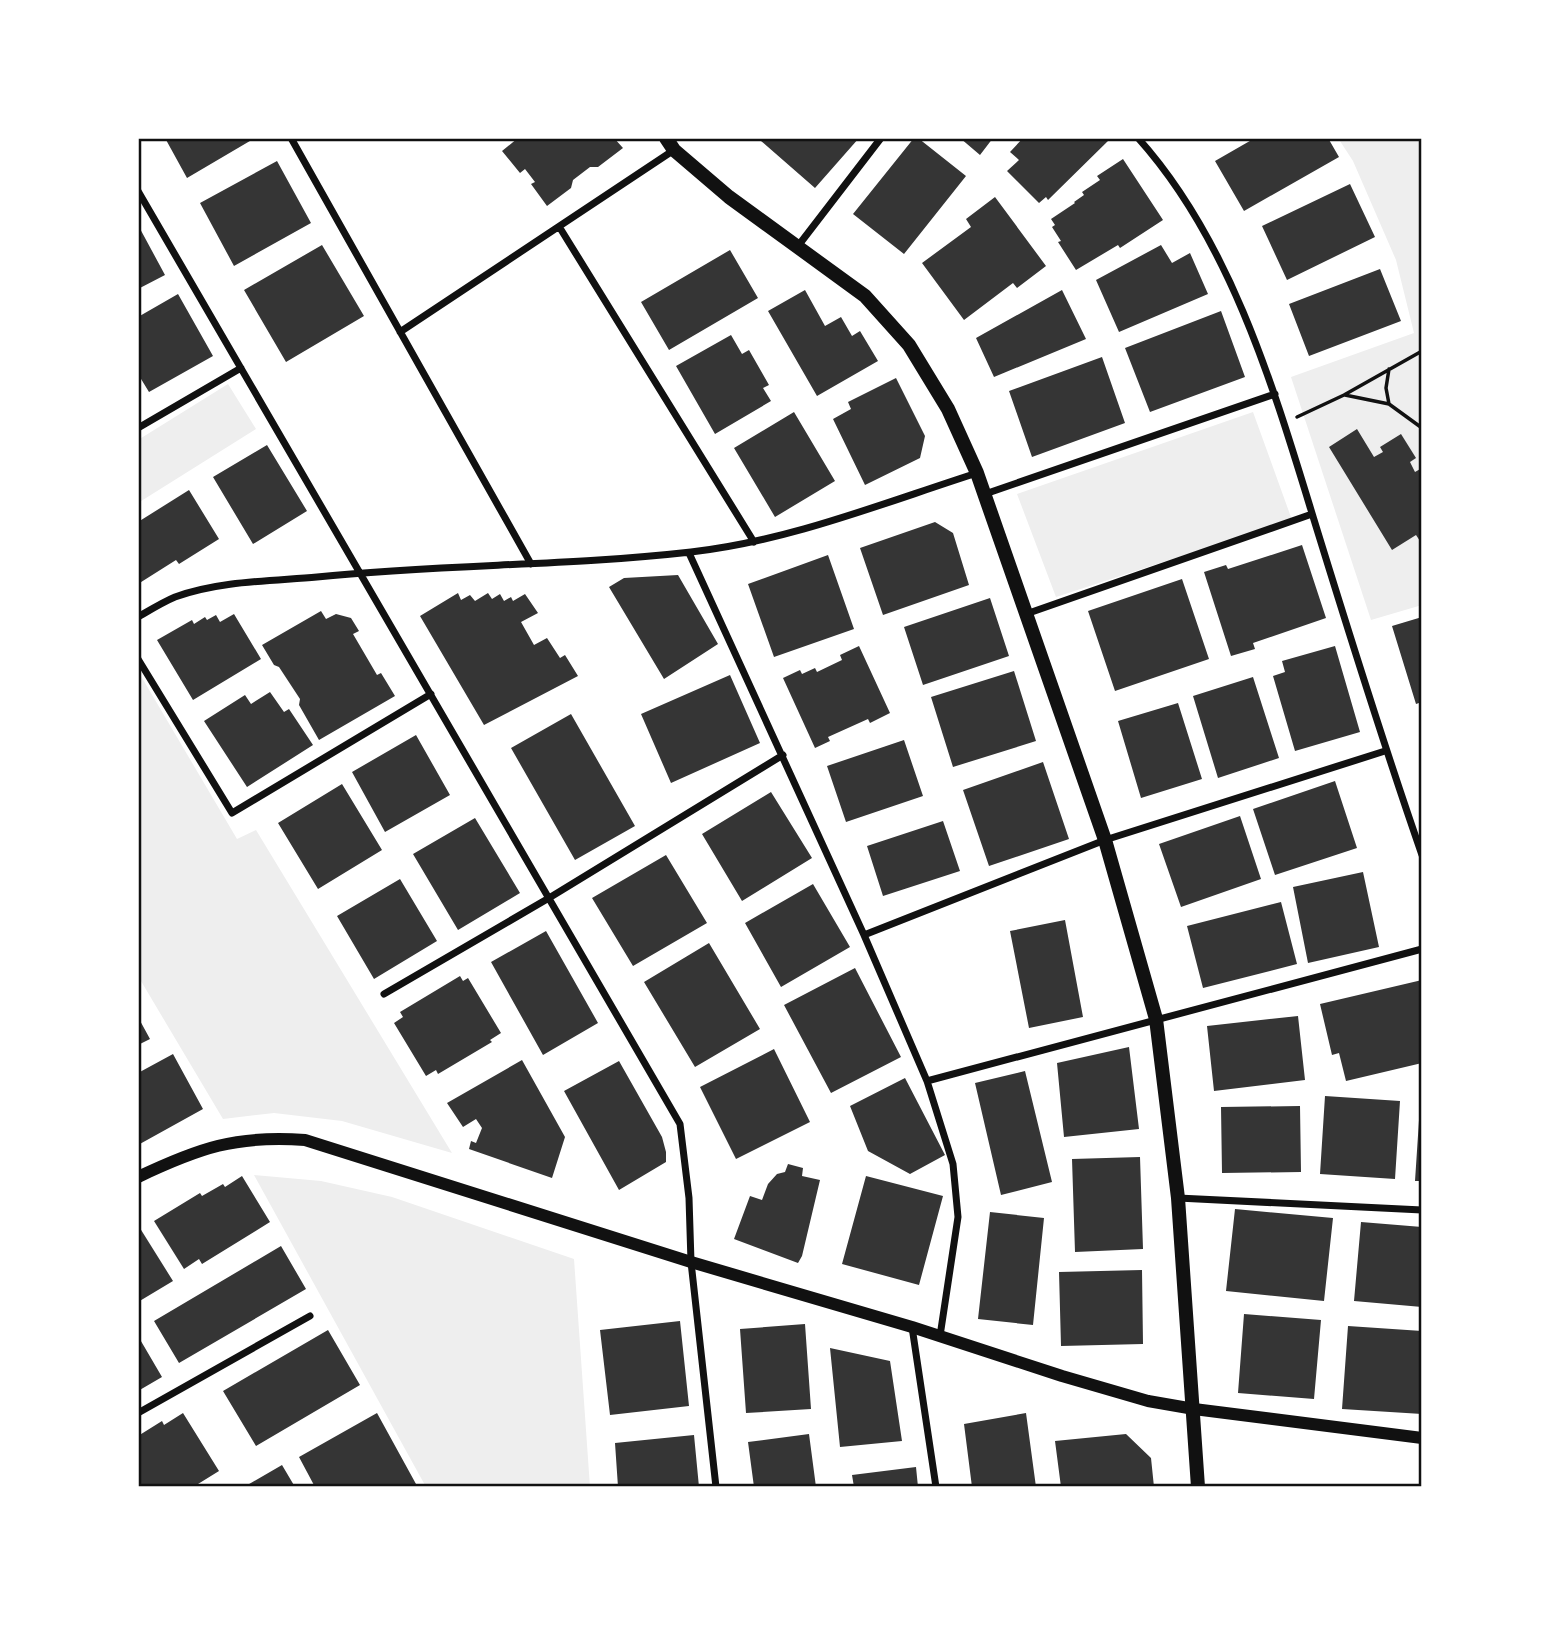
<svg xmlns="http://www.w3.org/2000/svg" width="1560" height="1625" viewBox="0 0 1560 1625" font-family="Quicksand,sans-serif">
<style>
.green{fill:#eee}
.building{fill:#353535}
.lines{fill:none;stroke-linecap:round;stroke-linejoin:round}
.path{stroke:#111;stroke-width:3.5}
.minor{stroke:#111;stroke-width:7}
.tertiary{stroke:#111;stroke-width:12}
.secondary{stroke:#111;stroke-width:14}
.neatline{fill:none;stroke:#111;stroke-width:2.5}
</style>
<rect width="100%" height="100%" fill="#fff"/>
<!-- green -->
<path class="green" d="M 1338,138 L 1422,138 L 1422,605 L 1371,620 L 1291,377 L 1414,333 L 1396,260 L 1353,161 Z
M 228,384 L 256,429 L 138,503 L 138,440 Z
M 1253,412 L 1292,520 L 1056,597 L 1017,494 Z
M 138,671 L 237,839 L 256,830 L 452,1153 L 342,1121 L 274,1113 L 223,1119 L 138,976 Z
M 254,1175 L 321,1181 L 392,1197 L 574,1259 L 590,1487 L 426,1487 Z"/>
<!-- building -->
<path class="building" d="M 165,138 L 255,138 L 187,178 Z
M 518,138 L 614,138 L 623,148 L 598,167 L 590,167 L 573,180 L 571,188 L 547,206 L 531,184 L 535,182 L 525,169 L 520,173 L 502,151 Z
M 763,138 L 859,138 L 815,188 L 761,141 Z
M 914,138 L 918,138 L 966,176 L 904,254 L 853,214 Z
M 960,138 L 993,138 L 980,155 Z
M 1023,138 L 1107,138 L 1109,140 L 1048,200 L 1046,197 L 1039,203 L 1007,171 L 1019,160 L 1010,152 Z
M 1255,138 L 1328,138 L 1339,157 L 1244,211 L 1215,161 Z
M 1123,159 L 1163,220 L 1120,248 L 1118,245 L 1076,270 L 1058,242 L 1061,241 L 1052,227 L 1055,225 L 1051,219 L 1075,203 L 1074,202 L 1084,195 L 1082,192 L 1100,180 L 1097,176 Z
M 277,161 L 311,223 L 234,266 L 200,203 Z
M 1350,184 L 1375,237 L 1287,280 L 1262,226 Z
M 995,197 L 1046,266 L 1017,288 L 1013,283 L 964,320 L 922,263 L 971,227 L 966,219 Z
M 138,225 L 165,275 L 138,289 Z
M 322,245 L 364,316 L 286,362 L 244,290 Z
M 1161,245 L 1172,263 L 1190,253 L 1208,294 L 1119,332 L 1096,280 Z
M 730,250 L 758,298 L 669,350 L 641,302 Z
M 1380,269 L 1401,321 L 1309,356 L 1289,304 Z
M 805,290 L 825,326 L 841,317 L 852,336 L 860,331 L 878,361 L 817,396 L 768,311 Z
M 1062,290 L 1086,339 L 994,377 L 976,338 Z
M 178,294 L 213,356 L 149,392 L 138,374 L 138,317 Z
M 1221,311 L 1245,377 L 1150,412 L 1125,348 Z
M 731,335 L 742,354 L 749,350 L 769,385 L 763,388 L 771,401 L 715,434 L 676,366 Z
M 1102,357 L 1125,423 L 1032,457 L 1009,391 Z
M 896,378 L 925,436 L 920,458 L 865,485 L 833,419 L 851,409 L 848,402 Z
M 794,412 L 835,481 L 775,517 L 734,448 Z
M 1357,429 L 1374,457 L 1383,452 L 1380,447 L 1401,434 L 1416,458 L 1410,462 L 1415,472 L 1422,468 L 1422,500 L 1419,502 L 1422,507 L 1422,544 L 1416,535 L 1392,550 L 1329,447 Z
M 267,445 L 307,511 L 253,544 L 213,477 Z
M 189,490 L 219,539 L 179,564 L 176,560 L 138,584 L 138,522 Z
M 935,522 L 953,533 L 969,585 L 883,615 L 860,548 Z
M 1302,545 L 1326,618 L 1253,643 L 1255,649 L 1231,656 L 1204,572 L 1226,565 L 1228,569 Z
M 828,555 L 854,629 L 774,657 L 748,584 Z
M 678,575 L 718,644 L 664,679 L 609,587 L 624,578 Z
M 1182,579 L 1209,659 L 1115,691 L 1088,611 Z
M 458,593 L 461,600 L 470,595 L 475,601 L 488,593 L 492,599 L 500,594 L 504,601 L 511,597 L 513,601 L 525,594 L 538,613 L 521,622 L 534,645 L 547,638 L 560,658 L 565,655 L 578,676 L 484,725 L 420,616 Z
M 990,598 L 1009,656 L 923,685 L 904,627 Z
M 321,611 L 326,619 L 336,614 L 351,618 L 359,631 L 353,634 L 377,675 L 381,673 L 395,696 L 319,740 L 299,705 L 300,699 L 279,667 L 274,665 L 262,645 Z
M 234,614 L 261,659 L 193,700 L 157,640 L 192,620 L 194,624 L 205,617 L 207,620 L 216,615 L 220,622 Z
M 1422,617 L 1422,702 L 1416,704 L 1392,626 Z
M 859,646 L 890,713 L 870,723 L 868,719 L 828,737 L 830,741 L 815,748 L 783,678 L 800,670 L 802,674 L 815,668 L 817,672 L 842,660 L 840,655 Z
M 1335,646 L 1360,732 L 1295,751 L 1273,676 L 1285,672 L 1282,661 Z
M 1014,671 L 1036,741 L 953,767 L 931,697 Z
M 730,675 L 760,743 L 671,783 L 641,714 Z
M 1253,677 L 1279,758 L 1218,778 L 1193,696 Z
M 270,692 L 284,712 L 289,709 L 313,745 L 247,787 L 204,721 L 245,695 L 251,704 Z
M 1178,703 L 1202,779 L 1141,798 L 1118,721 Z
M 571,714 L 635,826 L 575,860 L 511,748 Z
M 416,735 L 450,795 L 385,832 L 352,772 Z
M 904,740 L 923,796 L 846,822 L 827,766 Z
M 1043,762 L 1069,839 L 989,866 L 963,790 Z
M 1335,781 L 1357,848 L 1275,875 L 1253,809 Z
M 342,784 L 382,850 L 318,889 L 278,823 Z
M 771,792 L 812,858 L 742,901 L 702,834 Z
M 1240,816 L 1261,879 L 1181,907 L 1159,844 Z
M 475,818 L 520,893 L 458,930 L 413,854 Z
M 943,821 L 960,871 L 883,896 L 867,846 Z
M 666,855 L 707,923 L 633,966 L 592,898 Z
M 1363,872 L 1379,947 L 1308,963 L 1293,887 Z
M 400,879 L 437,941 L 374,979 L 337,916 Z
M 813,884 L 850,947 L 781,987 L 745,923 Z
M 1281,902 L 1297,964 L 1203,988 L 1187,926 Z
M 1065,920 L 1083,1017 L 1029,1028 L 1010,931 Z
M 546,931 L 598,1023 L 543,1055 L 491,962 Z
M 709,943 L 760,1029 L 695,1067 L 644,982 Z
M 855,968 L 901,1057 L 831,1093 L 784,1005 Z
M 460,976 L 463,981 L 468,978 L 501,1033 L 490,1040 L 492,1042 L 438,1074 L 436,1070 L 426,1076 L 394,1023 L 403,1017 L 400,1012 Z
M 1422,980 L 1422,1063 L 1346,1081 L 1339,1053 L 1332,1055 L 1320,1004 Z
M 1298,1016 L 1305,1080 L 1214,1091 L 1207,1026 Z
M 138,1017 L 150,1039 L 138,1045 Z
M 1129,1047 L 1139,1129 L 1064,1137 L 1057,1063 Z
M 774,1049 L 810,1122 L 736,1159 L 700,1087 Z
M 173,1054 L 203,1109 L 138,1145 L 138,1073 Z
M 522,1060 L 565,1137 L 552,1178 L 469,1149 L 471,1141 L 476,1143 L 482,1128 L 476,1119 L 463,1127 L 447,1103 Z
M 619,1061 L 662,1137 L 666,1152 L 666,1162 L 619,1190 L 564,1091 Z
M 1025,1071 L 1052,1182 L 1001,1195 L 975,1083 Z
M 905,1078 L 945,1155 L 910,1174 L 868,1151 L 850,1106 Z
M 1325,1096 L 1400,1101 L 1395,1179 L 1320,1174 Z
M 1420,1105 L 1422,1105 L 1422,1181 L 1415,1181 Z
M 1300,1106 L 1301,1172 L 1222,1173 L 1221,1107 Z
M 1140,1157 L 1143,1249 L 1075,1252 L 1072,1159 Z
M 788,1164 L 803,1168 L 802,1176 L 820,1180 L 802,1256 L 798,1263 L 734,1239 L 750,1196 L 762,1200 L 768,1184 L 777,1174 L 785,1172 Z
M 242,1176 L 270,1222 L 202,1264 L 199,1259 L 184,1269 L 154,1221 L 200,1193 L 202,1196 L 223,1184 L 225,1187 Z
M 866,1176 L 943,1196 L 919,1285 L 842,1264 Z
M 1235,1209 L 1333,1218 L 1324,1301 L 1226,1291 Z
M 990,1212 L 1044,1218 L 1033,1325 L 978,1319 Z
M 1361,1222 L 1422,1227 L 1422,1307 L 1354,1301 Z
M 138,1225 L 173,1281 L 138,1302 Z
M 281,1246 L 306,1289 L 179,1363 L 154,1321 Z
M 1142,1270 L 1143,1344 L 1061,1346 L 1059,1272 Z
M 1244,1314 L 1321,1320 L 1314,1399 L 1238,1393 Z
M 680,1321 L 689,1406 L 610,1415 L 600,1330 Z
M 805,1324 L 811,1409 L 746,1413 L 740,1329 Z
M 1348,1326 L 1422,1331 L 1422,1414 L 1342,1409 Z
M 328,1330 L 360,1385 L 256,1446 L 223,1391 Z
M 138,1336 L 162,1377 L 138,1391 Z
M 830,1348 L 890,1361 L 902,1441 L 840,1447 Z
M 183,1413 L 219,1471 L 198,1484 L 201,1487 L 138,1487 L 138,1436 L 162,1421 L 164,1425 Z
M 377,1413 L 416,1484 L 411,1487 L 315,1487 L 299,1457 Z
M 1026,1413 L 1036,1487 L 972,1487 L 964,1424 Z
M 809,1434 L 816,1487 L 754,1487 L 748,1442 Z
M 1126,1434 L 1151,1458 L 1154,1487 L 1061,1487 L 1055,1441 Z
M 694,1435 L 699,1487 L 618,1487 L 615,1443 Z
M 282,1465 L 295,1487 L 244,1487 Z
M 916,1467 L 918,1487 L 854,1487 L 852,1475 Z"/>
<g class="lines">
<!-- path -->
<path class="path" d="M 1389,369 L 1386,388 L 1389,404
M 1345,395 L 1389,404 L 1422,428
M 1297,417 L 1344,395 L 1422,351"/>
<!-- minor -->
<path class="minor" d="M 291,138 L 531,564
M 1138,138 C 1235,246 1277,400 1319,536 C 1352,643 1385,749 1422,855
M 138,191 L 680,1124 L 689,1198 L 691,1262 L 716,1487
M 560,228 L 754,542
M 798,246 L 881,138
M 400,332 L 674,150
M 138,428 L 241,368
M 985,494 L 1275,394
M 689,553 L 864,935 L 927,1081 L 953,1164 L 958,1217 L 940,1336
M 1026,614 L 1312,514
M 138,617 C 150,610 163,602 175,597 C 219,581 270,581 317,577 C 441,564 567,566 691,552 C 789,541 883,503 977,473
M 138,659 L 232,813 L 431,694
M 864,935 L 1105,840 L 1385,751
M 384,994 L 549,898 L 783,755
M 927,1081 L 1422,949
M 1178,1198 L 1422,1210
M 912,1327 L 936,1487
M 138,1413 L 310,1316"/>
<!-- tertiary -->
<path class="tertiary" d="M 138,1177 C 199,1148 236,1135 305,1140 L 691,1262 L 912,1327 L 1062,1376 L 1148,1401 L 1194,1409 L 1422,1438"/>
<!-- secondary -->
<path class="secondary" d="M 666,138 L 674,150 L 729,197 L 865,296 L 909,345 L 948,409 L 977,473 L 1105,840 L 1156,1019 L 1178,1198 L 1198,1487"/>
</g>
<!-- border -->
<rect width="1560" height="1625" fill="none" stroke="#ffffff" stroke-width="280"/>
<rect x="140" y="140" width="1280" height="1345" class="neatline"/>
</svg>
